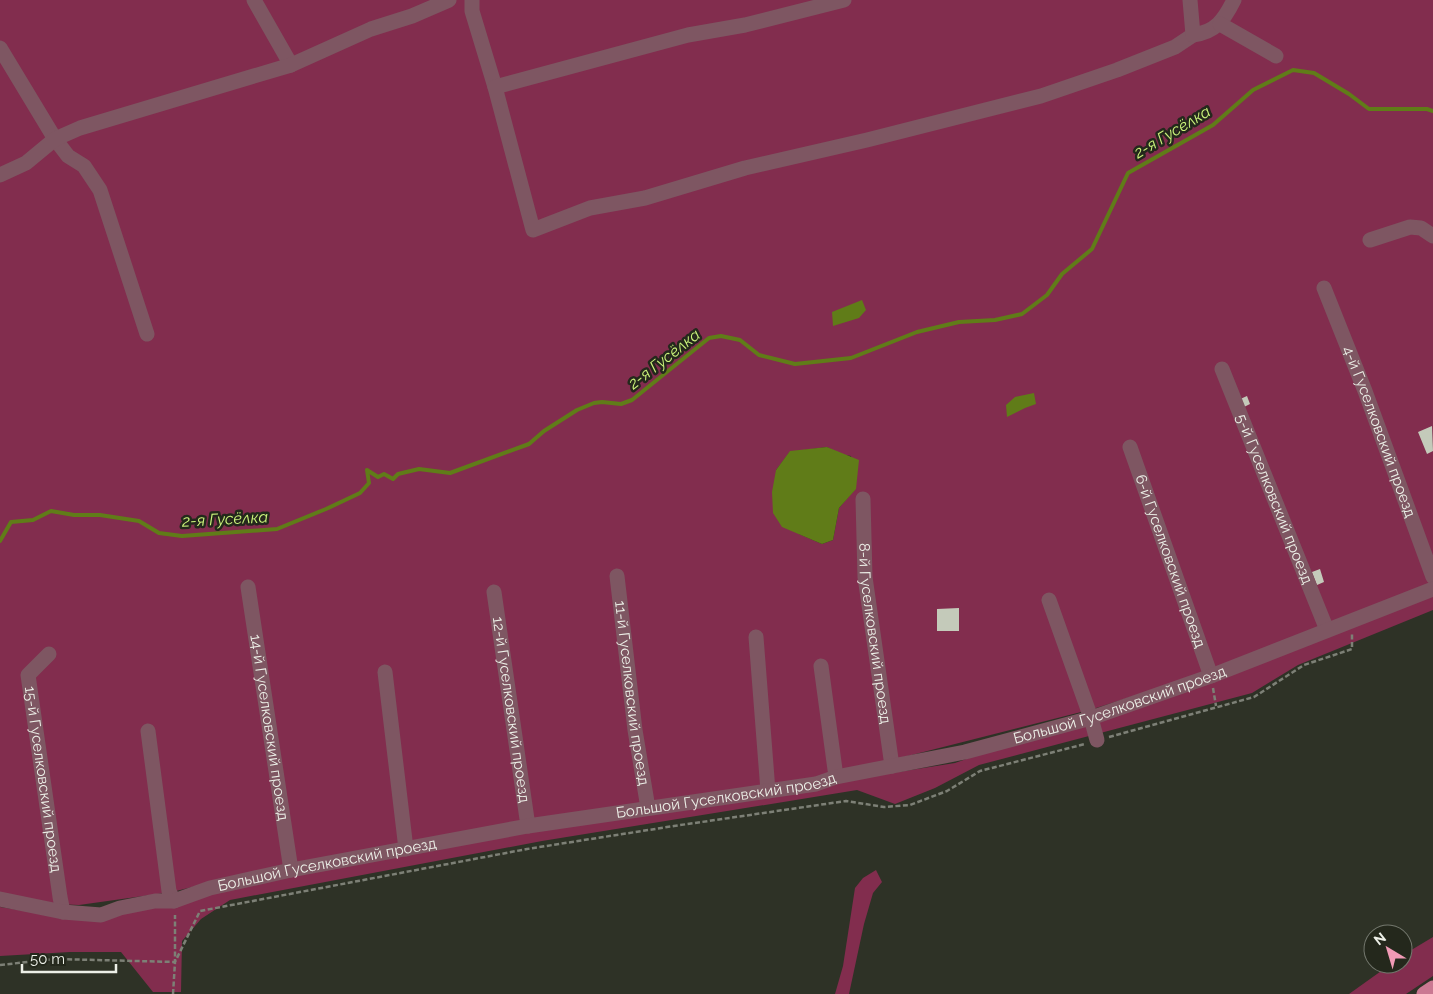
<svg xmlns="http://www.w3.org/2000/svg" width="1433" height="994" viewBox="0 0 1433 994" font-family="Raleway,sans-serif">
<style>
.green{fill:#822d4e;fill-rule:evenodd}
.water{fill:#607c18}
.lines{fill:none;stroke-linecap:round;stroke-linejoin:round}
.stream{stroke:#607c18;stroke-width:4}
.building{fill:#c4caba}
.path{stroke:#7d8076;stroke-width:2.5;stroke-dasharray:5 2.5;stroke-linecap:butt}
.minor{stroke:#7e5662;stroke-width:15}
.major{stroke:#ca7892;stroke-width:15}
.labels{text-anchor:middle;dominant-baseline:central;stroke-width:5;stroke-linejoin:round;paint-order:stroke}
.street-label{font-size:15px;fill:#edf0e8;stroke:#24281c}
.water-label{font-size:16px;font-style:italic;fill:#cdf67c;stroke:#24281c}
</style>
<rect width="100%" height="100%" fill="#2e3226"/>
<!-- green -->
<path class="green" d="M 0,0 L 1433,0 L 1433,584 L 1205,673 L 1093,709 L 817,779 L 281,865 L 172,892 L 79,905 L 56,904 L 0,893 ZM 827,447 L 840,454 L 851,456 L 856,488 L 839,508 L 833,540 L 822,544 L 799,534 L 776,470 L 790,452 Z
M 1433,593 L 1433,610 L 1298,665 L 1252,693 L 979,765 L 935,788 L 895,804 L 857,790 L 542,841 L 230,900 L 201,919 L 182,941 L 181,992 L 153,992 L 121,952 L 70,952 L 0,956 L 0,907 L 69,918 L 123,913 L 295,875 L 589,821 L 955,763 Z
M 876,870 L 882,882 L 873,893 L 864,924 L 849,994 L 835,994 L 843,966 L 855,888 L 863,878 Z
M 1433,937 L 1433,976 L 1406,994 L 1349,994 L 1391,964 L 1403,964 L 1403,955 Z"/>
<!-- water -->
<path class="water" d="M 862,300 L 866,310 L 859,318 L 833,326 L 832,312 Z
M 1034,393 L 1036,404 L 1025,408 L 1007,417 L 1006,405 L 1015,397 Z
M 827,447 L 859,460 L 856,489 L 839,508 L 833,540 L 822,544 L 782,527 L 773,513 L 772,492 L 776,470 L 790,451 Z"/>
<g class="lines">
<!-- stream -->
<path class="stream" d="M 0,541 L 11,522 L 33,520 L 51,511 L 74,515 L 100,515 L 139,521 L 159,533 L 182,536 L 277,529 L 326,509 L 360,493 L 369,483 L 367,470 L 378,477 L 384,474 L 393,479 L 398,474 L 419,469 L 450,473 L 529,444 L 544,431 L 577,410 L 594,403 L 602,402 L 621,404 L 632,400 L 709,338 L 721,336 L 740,340 L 759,355 L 795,364 L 851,358 L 917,332 L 959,322 L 995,320 L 1022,314 L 1047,295 L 1062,274 L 1092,249 L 1128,173 L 1213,125 L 1253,90 L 1293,70 L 1314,73 L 1349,94 L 1369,109 L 1427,109 L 1433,111"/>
</g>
<!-- building -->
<path class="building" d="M 1247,396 L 1250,404 L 1242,408 L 1238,400 Z
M 1432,426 L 1433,451 L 1427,454 L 1418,432 Z
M 1320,569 L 1324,582 L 1317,585 L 1312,572 Z
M 959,608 L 959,631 L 937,631 L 937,609 Z"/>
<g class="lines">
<!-- path -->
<path class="path" d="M 1213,688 L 1216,706
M 1109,737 L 1254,697 L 1304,665 L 1352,649 L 1352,634
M 0,965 L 55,959 L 175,962 L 200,911 L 527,849 L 674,826 L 846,801 L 884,807 L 910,805 L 947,791 L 980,771 L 1085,744
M 173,994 L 175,962 L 175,915"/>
<!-- minor -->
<g class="minor">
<path d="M 254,0 L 291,65"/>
<path d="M 472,0 L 472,11 L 495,87"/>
<path d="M 844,0 L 745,25 L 688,35 L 495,87 L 533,230 L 590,208 L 645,198 L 745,168 L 867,140 L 1041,96 L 1117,70 L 1175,47 L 1193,35"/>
<path d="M 1190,0 L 1193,35 C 1216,32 1224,20 1234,0"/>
<path d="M 1220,24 L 1276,56"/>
<path d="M 0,48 L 55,139 L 68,156 L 84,166 L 100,190 L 147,334"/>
<path d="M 0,175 L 26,163 L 55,139 L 80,128 L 291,65 L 371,29 L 412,16 L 449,0"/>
<path d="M 1370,240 L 1410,227 L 1421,228 L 1433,236"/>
<path id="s1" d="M 1324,288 L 1365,391 L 1433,577"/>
<path id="s2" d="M 1222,369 L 1327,630"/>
<path id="s3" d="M 1130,447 L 1211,676"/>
<path id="s4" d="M 863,499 L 865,577 L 892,766"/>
<path id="s5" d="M 617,576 L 635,730 L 648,808"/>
<path id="s6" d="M 248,587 L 291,870"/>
<path id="s7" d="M 494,592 L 528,826"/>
<path d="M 1049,600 L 1091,718 L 1097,740"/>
<path d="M 756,637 L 768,791"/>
<path id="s8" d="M 49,654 L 28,675 L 60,897 L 63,912"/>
<path d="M 821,666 L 836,777"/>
<path d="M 385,672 L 406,849"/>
<path d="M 148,731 L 169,891 L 174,901"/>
<path id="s9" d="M 0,899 L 63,912 L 101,915 L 120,908 L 155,901 L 174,901 L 210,888 L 291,870 L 528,826 L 816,784 L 836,777 L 965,752 L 1091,718 L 1211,676 L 1433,589"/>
</g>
<!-- major -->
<path class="major" d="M 1424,994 L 1433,988"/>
</g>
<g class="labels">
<!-- street labels -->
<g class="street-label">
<text stroke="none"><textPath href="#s1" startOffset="154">4-й Гуселковский проезд</textPath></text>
<text stroke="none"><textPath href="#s2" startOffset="140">5-й Гуселковский проезд</textPath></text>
<text stroke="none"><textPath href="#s3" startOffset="121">6-й Гуселковский проезд</textPath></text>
<text stroke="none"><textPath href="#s4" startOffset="135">8-й Гуселковский проезд</textPath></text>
<text stroke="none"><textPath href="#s5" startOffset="118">11-й Гуселковский проезд</textPath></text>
<text stroke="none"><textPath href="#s9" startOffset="1145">Большой Гуселковский проезд</textPath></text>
<text stroke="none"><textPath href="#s7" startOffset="119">12-й Гуселковский проезд</textPath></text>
<text stroke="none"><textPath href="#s6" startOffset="142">14-й Гуселковский проезд</textPath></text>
<text stroke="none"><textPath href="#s8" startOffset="135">15-й Гуселковский проезд</textPath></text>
<text stroke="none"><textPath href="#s9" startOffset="740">Большой Гуселковский проезд</textPath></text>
<text stroke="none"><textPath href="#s9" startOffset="335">Большой Гуселковский проезд</textPath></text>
</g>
<!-- water labels -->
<g class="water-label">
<text transform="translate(1172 132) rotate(-31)">2-я Гусёлка</text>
<text transform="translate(664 359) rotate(-38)">2-я Гусёлка</text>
<text transform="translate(225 519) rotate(-3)">2-я Гусёлка</text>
</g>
</g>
<!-- north arrow -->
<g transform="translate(1388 949) rotate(322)"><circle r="24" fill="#24281c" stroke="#74786e"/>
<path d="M0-4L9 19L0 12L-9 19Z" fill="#f09ab5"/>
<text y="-8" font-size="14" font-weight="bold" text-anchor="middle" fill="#edf0e8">N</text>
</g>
<!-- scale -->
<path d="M22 964v8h94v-8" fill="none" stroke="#edf0e8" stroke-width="2.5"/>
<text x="30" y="964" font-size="15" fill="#edf0e8" stroke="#24281c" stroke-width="4" paint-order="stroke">50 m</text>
</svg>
